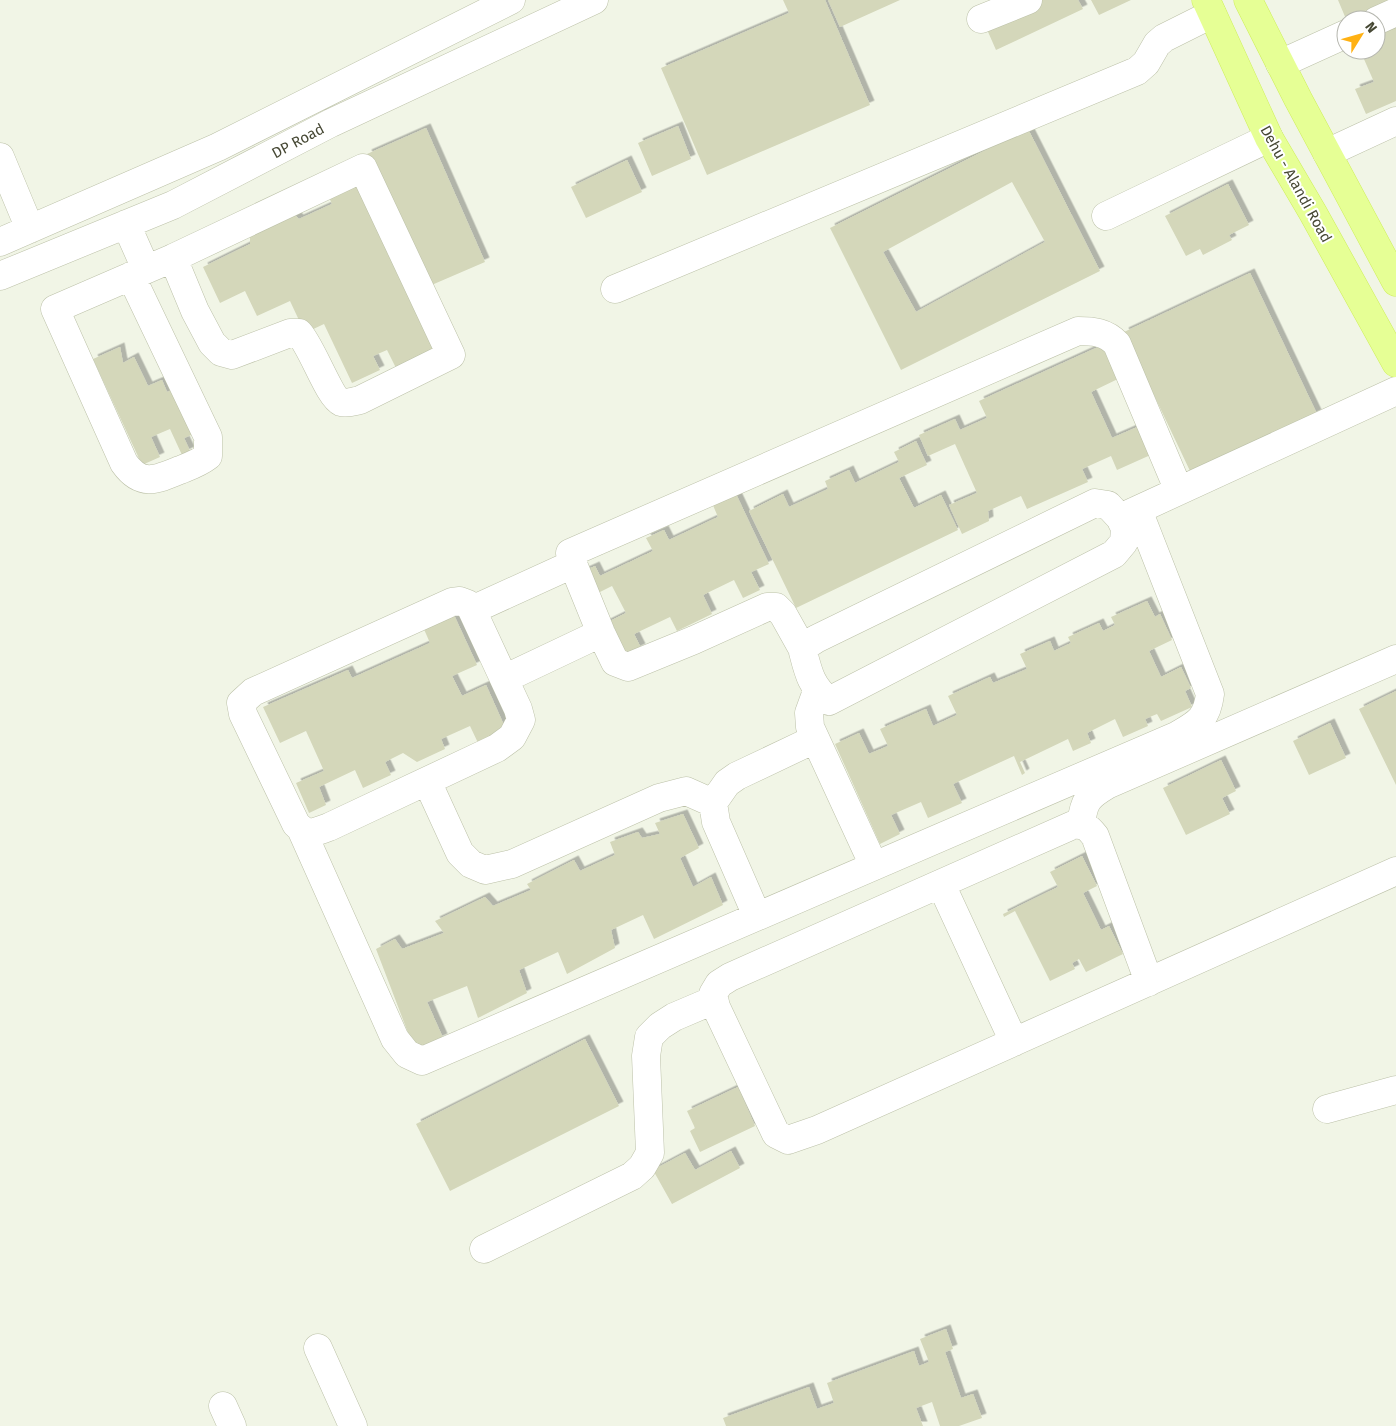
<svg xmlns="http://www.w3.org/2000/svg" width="1396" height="1426" viewBox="0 0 1396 1426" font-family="'Fira Sans',sans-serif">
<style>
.building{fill:#d4d7ba;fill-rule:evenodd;filter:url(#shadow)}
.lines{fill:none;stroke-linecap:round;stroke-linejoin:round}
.minor-casing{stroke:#bcc1a8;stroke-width:29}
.major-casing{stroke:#ceef59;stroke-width:29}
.minor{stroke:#fff;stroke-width:28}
.major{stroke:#e6ff95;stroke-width:28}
.labels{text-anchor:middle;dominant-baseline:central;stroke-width:4;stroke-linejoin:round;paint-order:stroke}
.street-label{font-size:15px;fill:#464834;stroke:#fff}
</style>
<defs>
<filter id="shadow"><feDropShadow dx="4.5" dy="-4.5" stdDeviation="0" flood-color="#0004"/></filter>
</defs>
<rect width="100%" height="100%" fill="#f1f5e6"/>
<!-- building -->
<path class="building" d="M 783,0 L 825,0 L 870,105 L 707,175 L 661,68 L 789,13 Z
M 828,0 L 900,0 L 840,27 Z
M 1038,0 L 1078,0 L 1083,9 L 996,50 L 985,25 Z
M 1091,0 L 1131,0 L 1099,15 Z
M 1338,0 L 1391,0 L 1346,19 Z
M 1396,26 L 1396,101 L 1366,114 L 1355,89 L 1374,82 L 1360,50 L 1376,50 L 1376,35 Z
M 678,126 L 691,159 L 652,176 L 638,143 Z
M 426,128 L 485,262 L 427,287 L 367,154 Z
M 1028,129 L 1100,271 L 901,370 L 830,228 ZM 1012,182 L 1045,242 L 916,312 L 883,252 Z
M 627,160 L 642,192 L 586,218 L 571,187 Z
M 360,179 L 442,351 L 398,372 L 387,350 L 373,356 L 380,370 L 352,383 L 324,324 L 305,333 L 290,301 L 257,316 L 245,291 L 220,303 L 203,267 L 250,244 L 250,233 L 294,214 L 299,219 L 332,204 L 328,195 Z
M 1228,184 L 1249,225 L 1229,235 L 1232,240 L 1203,255 L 1200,249 L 1186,256 L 1165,216 Z
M 1250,273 L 1317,414 L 1191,473 L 1124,332 Z
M 1107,343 L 1122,377 L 1091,392 L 1112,438 L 1142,425 L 1155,453 L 1117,470 L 1111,456 L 1082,469 L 1088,482 L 1027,509 L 1021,496 L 988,511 L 989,521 L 962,534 L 949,505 L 977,493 L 955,444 L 928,456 L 919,435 L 955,419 L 960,430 L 987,418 L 979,401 Z
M 120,347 L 123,363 L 134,357 L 148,386 L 162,380 L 167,392 L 175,389 L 196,433 L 184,438 L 190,451 L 182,455 L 170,429 L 151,437 L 160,457 L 142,465 L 93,359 Z
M 916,441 L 927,465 L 899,478 L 914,508 L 941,495 L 958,530 L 796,608 L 749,511 L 783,494 L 789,507 L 828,489 L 825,481 L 849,470 L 855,483 L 899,462 L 894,452 Z
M 735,492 L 769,564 L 751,572 L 760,590 L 743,598 L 734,580 L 703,595 L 712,614 L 677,631 L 670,617 L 634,634 L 641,648 L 620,658 L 604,624 L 626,613 L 612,586 L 596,594 L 584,571 L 595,566 L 600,576 L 653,551 L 646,538 L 664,530 L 669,540 L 718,517 L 712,503 Z
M 1147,601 L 1155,617 L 1160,614 L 1172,640 L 1149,651 L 1161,677 L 1181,667 L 1191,688 L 1185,691 L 1192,707 L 1161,721 L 1157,714 L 1145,719 L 1148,726 L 1123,737 L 1115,719 L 1087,733 L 1091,743 L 1073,751 L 1068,739 L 1020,762 L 1025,773 L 1022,775 L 1014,756 L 953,784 L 962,803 L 928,818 L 921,802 L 891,815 L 900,834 L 880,844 L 835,744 L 859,733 L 869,754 L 888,746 L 880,729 L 926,709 L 933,726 L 957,715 L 948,696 L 990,677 L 993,683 L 1027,669 L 1020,654 L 1050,641 L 1054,651 L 1071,643 L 1068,637 L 1099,623 L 1103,631 L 1115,625 L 1111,617 Z
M 453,613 L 477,665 L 452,676 L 462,696 L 486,685 L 507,732 L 479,745 L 470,726 L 441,739 L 445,749 L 417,762 L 403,753 L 385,762 L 391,775 L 363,788 L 355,770 L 319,787 L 326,805 L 309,813 L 296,783 L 324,771 L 306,731 L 280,743 L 263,707 L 348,670 L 352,678 L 430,643 L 423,627 Z
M 1396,691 L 1396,785 L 1359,709 Z
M 1330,723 L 1346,758 L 1309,775 L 1293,741 Z
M 1221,760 L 1236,791 L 1222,798 L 1230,814 L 1186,835 L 1163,788 Z
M 683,814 L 699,848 L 680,858 L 693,887 L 711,877 L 723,905 L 654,939 L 643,915 L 611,930 L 615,948 L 567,974 L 558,952 L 519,970 L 527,993 L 478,1018 L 467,986 L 427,1002 L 443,1038 L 415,1051 L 376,949 L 395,939 L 402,949 L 444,933 L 435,921 L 485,897 L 493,906 L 531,890 L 527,884 L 574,860 L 580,871 L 615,855 L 610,842 L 638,832 L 642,838 L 660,834 L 655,823 Z
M 1082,856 L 1097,886 L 1083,893 L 1101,930 L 1109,926 L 1123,954 L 1086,972 L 1079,959 L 1072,963 L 1075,969 L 1050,981 L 1015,911 L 1004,917 L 1003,914 L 1058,887 L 1050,872 Z
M 585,1039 L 619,1106 L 450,1191 L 416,1124 Z
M 738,1087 L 755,1126 L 700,1152 L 690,1131 L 695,1128 L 687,1111 Z
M 731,1151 L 740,1168 L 672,1204 L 653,1170 L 685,1153 L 695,1170 Z
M 946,1329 L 953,1349 L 945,1352 L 961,1398 L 973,1394 L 982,1418 L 959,1426 L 940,1426 L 932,1402 L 916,1408 L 923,1426 L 726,1426 L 723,1418 L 809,1387 L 817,1409 L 834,1403 L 827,1383 L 914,1351 L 919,1366 L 929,1362 L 920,1339 Z"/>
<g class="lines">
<!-- minor casing -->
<g class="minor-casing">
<path id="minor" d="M 981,19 L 1028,0
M 1376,21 L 1396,12
M 1280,64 L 1346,34
M 1327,153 L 1396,121
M 0,157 L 30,229
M 1106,216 L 1269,138
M 126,224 L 146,269
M 0,242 L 218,147 L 511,0
M 0,276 L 173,205 L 331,123 L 594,0
M 131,276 L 208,437 L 208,456 C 199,463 190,466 180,470 C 156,480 141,487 124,463 L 55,309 L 173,258 L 363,168 L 451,355 L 360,400 C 355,401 347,404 341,402 C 329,397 312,347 299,333 L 290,333 L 232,355 L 221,352 L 212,343 L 195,311 L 173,258
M 615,289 L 1137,71 L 1146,63 L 1157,44 L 1164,38 L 1212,14
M 1095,503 L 1108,505 L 1120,518 L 1125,528 L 1124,542 L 1114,554 L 829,701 C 810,685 808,671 802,648 L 816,639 Z
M 1120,518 L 1396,391
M 460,601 L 468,604 L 472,610 L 518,709 L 521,720 L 512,737 L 497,748 L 329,827 C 314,832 308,837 296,824 L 243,714 L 241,703 L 253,692 L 452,602 Z
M 472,610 L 573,564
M 802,648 L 783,614 L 776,607 L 767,607 L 694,640 L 628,667 L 615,662 L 601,633 L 573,564 L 570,553 L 1078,331 C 1093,331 1106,332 1117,344 L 1179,491
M 504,679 L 601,633
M 817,691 L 809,713 L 810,727 L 874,866
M 427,781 L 460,853 L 471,864 L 485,870 L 512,864 L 659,798 L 686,791 L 713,803
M 1081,824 C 1084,801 1087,797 1107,785 L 1396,659
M 302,831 L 395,1039 L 407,1054 L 422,1061 L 1178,735 C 1198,723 1207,719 1210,694 L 1138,510
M 941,884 L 1014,1042
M 757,916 L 716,822 L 713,803 L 727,783 L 737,776 L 815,739
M 1149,982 L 1095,836 C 1088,827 1084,824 1073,825 L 730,977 L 719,984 L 713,994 L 716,1007 L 776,1134 L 788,1140 L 817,1130 L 1396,871
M 1327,1109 L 1396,1090
M 484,1249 L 632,1176 L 642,1167 L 650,1153 L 646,1056 L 649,1037 L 660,1026 L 674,1017 L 714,1000
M 318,1348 L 353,1426
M 223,1406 L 232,1426"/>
</g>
<!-- major casing -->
<g class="major-casing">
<path id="major" d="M 1206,0 L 1269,138 L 1313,213 L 1396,363
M 1248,0 L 1298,99 L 1396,282"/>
</g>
<!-- minor -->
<use href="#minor" class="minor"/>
<!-- major -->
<use href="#major" class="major"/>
</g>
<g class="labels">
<!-- street labels -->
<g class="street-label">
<text transform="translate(298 141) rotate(-28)">DP Road</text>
<text transform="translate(1296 184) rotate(61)">Dehu - Alandi Road</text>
</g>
</g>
<!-- north arrow -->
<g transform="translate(1361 35) rotate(53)"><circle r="24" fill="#ffffff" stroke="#b5b6ae"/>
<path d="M0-4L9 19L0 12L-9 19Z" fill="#ffb113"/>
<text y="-8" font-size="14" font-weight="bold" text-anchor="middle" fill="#464834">N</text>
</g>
</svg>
